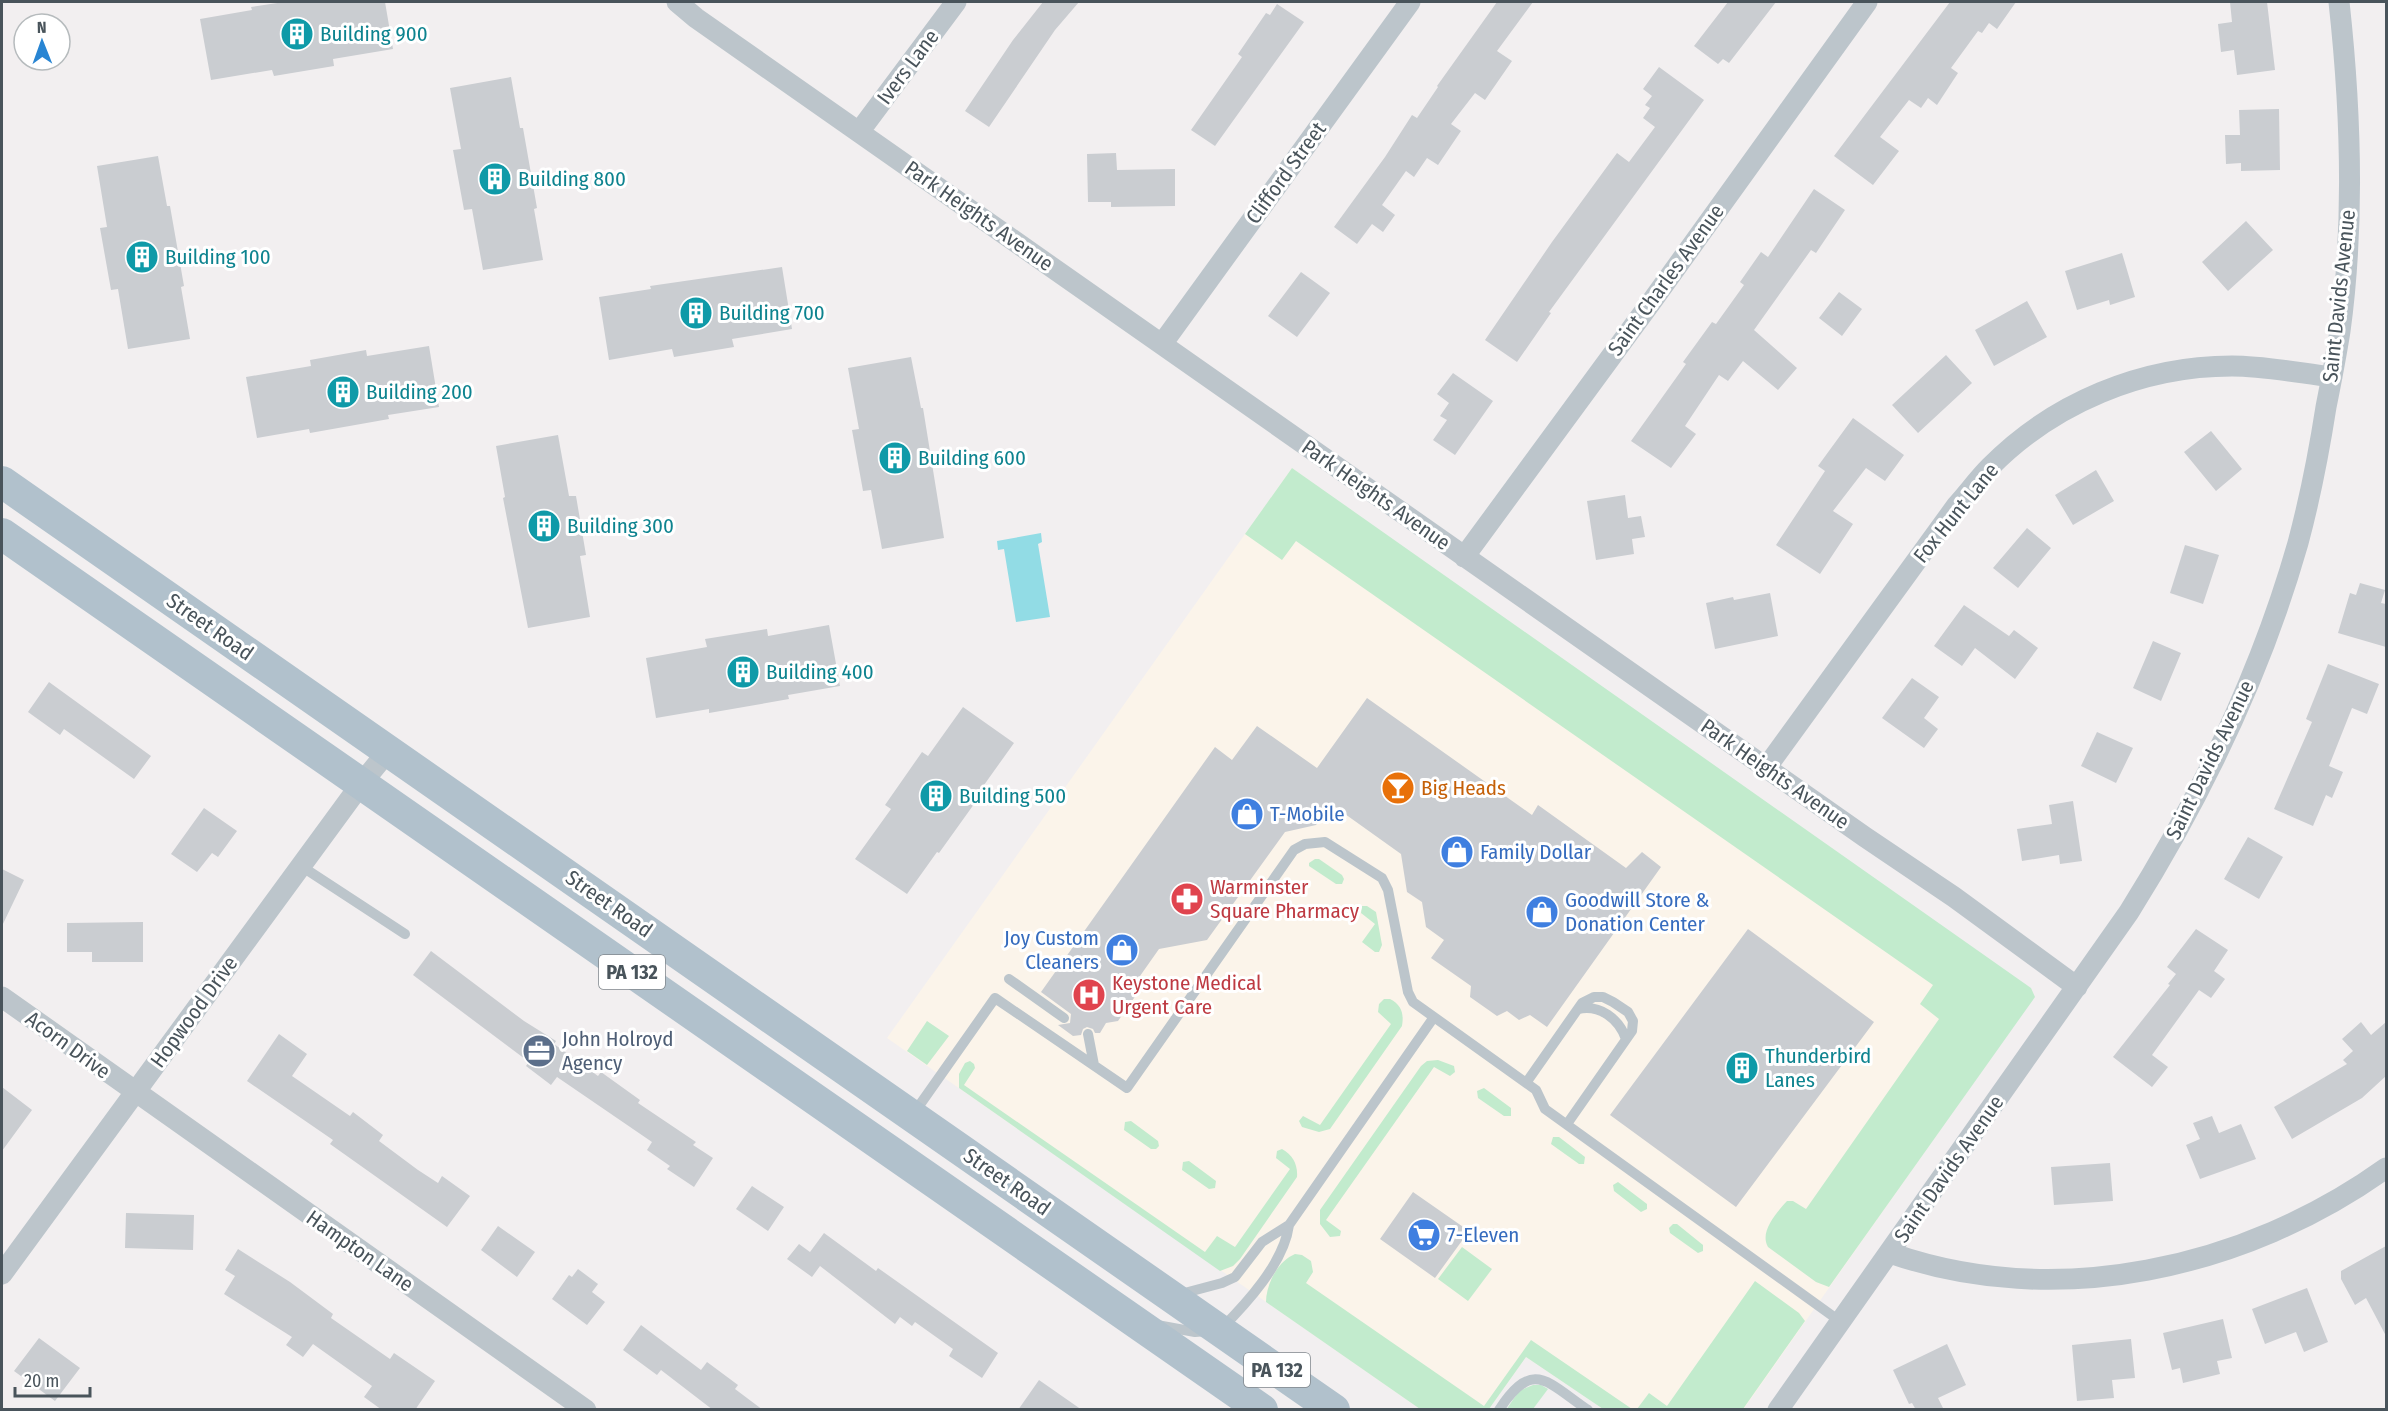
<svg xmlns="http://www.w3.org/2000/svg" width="2388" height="1411" viewBox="0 0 2388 1411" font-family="'Fira Sans Condensed',sans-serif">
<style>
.commercial{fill:#fbf4ea}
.green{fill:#c2ebcd}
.water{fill:#92dce5}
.building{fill:#cacdd1}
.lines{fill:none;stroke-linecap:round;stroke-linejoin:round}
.lane{stroke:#bcc5cb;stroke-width:10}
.street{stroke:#bcc5cb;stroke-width:21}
.primary{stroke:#b1c1cc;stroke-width:32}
.labels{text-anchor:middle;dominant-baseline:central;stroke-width:6;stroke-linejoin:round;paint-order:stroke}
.shield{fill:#fff;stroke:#80878c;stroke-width:1.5}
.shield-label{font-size:20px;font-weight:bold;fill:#49545b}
.culture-label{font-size:21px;fill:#0d838f;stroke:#fff;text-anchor:start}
.street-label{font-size:21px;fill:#49545b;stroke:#fff}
.food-label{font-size:21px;fill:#c56008;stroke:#fff;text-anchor:start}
.shop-label{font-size:21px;fill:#366cbe;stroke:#fff;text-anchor:start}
.health-label{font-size:21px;fill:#be3a42;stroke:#fff;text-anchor:start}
.service-label{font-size:21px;fill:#4e5e75;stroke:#fff;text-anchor:start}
</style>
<rect width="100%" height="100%" fill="#f2eff0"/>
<!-- commercial -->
<path class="commercial" d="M 1292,468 L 2033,998 L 1743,1410 L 1603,1409 L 1526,1357 L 1489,1409 L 1420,1409 L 887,1038 Z"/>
<!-- green -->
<path class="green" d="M 1292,468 L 2031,988 L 2035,997 L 1829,1287 L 1816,1282 L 1768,1247 C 1759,1232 1777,1212 1787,1201 L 1793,1201 L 1806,1209 L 1939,1019 L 1920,1004 L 1933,985 L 1296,541 L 1282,560 L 1245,534 Z
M 1315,859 L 1319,859 L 1342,875 L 1344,879 L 1342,884 L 1336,884 L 1309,866 L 1309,863 Z
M 1362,906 L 1367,906 L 1376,912 L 1382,945 L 1379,952 L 1375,952 L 1362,942 L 1375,924 L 1361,913 Z
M 1384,999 L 1390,999 C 1402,1005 1404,1014 1402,1026 L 1330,1129 L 1319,1132 L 1302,1127 L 1299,1121 L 1303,1116 L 1320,1125 L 1391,1024 L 1378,1012 L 1379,1004 Z
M 927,1021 L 949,1036 L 927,1065 L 907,1051 Z
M 1438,1060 L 1454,1066 L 1455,1072 L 1450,1076 L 1434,1067 L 1326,1220 L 1341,1231 L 1340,1236 L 1330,1237 L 1320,1224 L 1320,1210 L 1421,1066 L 1427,1061 Z
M 970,1061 L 974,1064 L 975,1068 L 964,1085 L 1205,1252 L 1217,1236 L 1235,1247 L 1290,1169 L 1276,1158 L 1277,1151 L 1282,1149 C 1293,1155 1298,1165 1297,1177 L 1240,1259 L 1233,1266 L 1220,1271 L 959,1088 L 959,1074 L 965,1063 Z
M 1484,1088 L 1511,1108 L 1511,1116 L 1504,1116 L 1478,1098 L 1477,1091 Z
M 1131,1121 L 1158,1141 L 1159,1146 L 1156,1149 L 1151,1149 L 1124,1130 L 1125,1122 Z
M 1553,1137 L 1559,1137 L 1585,1157 L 1584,1164 L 1579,1164 L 1551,1144 Z
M 1189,1161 L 1216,1181 L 1215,1188 L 1209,1189 L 1182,1170 L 1183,1162 Z
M 1618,1182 L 1647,1204 L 1647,1209 L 1641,1212 L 1614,1191 L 1613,1185 Z
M 1673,1224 L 1677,1224 L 1703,1245 L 1703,1251 L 1698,1253 L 1670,1233 L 1669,1228 Z
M 1462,1247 L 1492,1269 L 1468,1301 L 1438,1279 Z
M 1295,1254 L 1302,1255 L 1311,1261 L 1313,1272 L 1306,1283 L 1484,1406 L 1531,1340 L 1632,1409 L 1603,1409 L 1526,1357 L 1489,1409 L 1420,1409 L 1266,1302 C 1266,1284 1278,1261 1295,1254 Z
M 1755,1281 L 1799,1313 L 1805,1321 L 1743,1409 L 1637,1409 L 1649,1393 L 1667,1406 Z
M 1533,1385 L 1541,1385 L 1548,1389 L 1533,1409 L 1506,1410 L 1519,1391 Z"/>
<!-- water -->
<path class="water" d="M 1041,533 L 1042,542 L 1038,544 L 1050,617 L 1016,622 L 1004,549 L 998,550 L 997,541 Z"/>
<!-- building -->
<path class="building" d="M 284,2 L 385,2 L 393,49 L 333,59 L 334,66 L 274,76 L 272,70 L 211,80 L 200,19 L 252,10 L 251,7 Z
M 1043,2 L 1079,2 L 1055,30 L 989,127 L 965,111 L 1013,40 Z
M 1497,2 L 1533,2 L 1497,51 L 1512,61 L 1485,100 L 1475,93 L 1451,124 L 1461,131 L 1438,165 L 1427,158 L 1414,177 L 1406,171 L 1382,205 L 1395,215 L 1383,232 L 1372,224 L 1357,244 L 1334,227 L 1385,157 L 1412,115 L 1417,118 L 1438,87 L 1437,86 Z
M 1728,2 L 1776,2 L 1729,63 L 1723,59 L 1718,64 L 1694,46 Z
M 1950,2 L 2016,2 L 1997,29 L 1989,23 L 1982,33 L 1978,31 L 1951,68 L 1958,73 L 1937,105 L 1928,98 L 1921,108 L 1909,100 L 1880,137 L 1899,151 L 1873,185 L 1834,156 Z
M 2230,2 L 2267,2 L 2275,70 L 2237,75 L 2234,50 L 2221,52 L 2218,24 L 2232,22 Z
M 1277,4 L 1304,22 L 1215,146 L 1191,130 L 1242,57 L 1238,54 L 1266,13 L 1270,15 Z
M 1659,67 L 1704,100 L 1549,312 L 1551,313 L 1517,362 L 1485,340 L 1552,242 L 1617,153 L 1629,162 L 1655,127 L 1643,118 L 1650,108 L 1645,105 L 1652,96 L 1643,89 Z
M 511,77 L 520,128 L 523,128 L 537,208 L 534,209 L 543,260 L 483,270 L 472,209 L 464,210 L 453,150 L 461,149 L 450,88 Z
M 2279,109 L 2280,170 L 2241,171 L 2241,163 L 2226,164 L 2225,135 L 2240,135 L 2239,110 Z
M 1116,153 L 1117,170 L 1175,169 L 1175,206 L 1111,207 L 1111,202 L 1088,202 L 1087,154 Z
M 158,156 L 167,206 L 170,206 L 184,286 L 181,287 L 190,339 L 128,349 L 118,289 L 111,290 L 100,228 L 107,227 L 97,166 Z
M 1814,189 L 1845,210 L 1816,253 L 1811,250 L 1754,330 L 1797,368 L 1778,390 L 1743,361 L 1728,381 L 1719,375 L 1685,426 L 1696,434 L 1671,468 L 1631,441 L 1686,364 L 1683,362 L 1712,322 L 1716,324 L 1744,285 L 1740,282 L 1761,252 L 1768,257 Z
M 2246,221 L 2273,250 L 2228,291 L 2202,262 Z
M 2122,253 L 2135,297 L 2110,305 L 2109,300 L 2077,310 L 2065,271 Z
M 782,267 L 792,329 L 732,339 L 734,347 L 674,357 L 672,349 L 609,360 L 599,297 L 651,289 L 650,286 Z
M 1301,272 L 1330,293 L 1297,337 L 1268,316 Z
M 1839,292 L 1862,309 L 1842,336 L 1819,318 Z
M 2027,301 L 2047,337 L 1994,366 L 1975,330 Z
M 429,346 L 439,407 L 388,415 L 389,419 L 310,433 L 309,429 L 257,438 L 246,377 L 311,366 L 310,360 L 366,350 L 367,356 Z
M 1946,355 L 1972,383 L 1918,433 L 1892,405 Z
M 911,357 L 921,408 L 923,408 L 944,538 L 882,549 L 871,490 L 863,491 L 852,430 L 859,429 L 848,368 Z
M 1453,373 L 1493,401 L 1455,455 L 1433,440 L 1447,420 L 1440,416 L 1449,403 L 1437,394 Z
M 1853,418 L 1904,455 L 1885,481 L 1866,468 L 1833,511 L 1853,524 L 1820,574 L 1776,545 L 1825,471 L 1818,466 Z
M 2211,431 L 2242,469 L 2216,491 L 2184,452 Z
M 558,435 L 569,496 L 576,496 L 586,555 L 580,556 L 590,617 L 528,628 L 503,498 L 505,497 L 496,446 Z
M 2096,470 L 2114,501 L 2073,525 L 2055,495 Z
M 1625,495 L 1628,518 L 1641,516 L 1645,537 L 1632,539 L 1634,554 L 1596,560 L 1587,501 Z
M 2027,528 L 2051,548 L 2018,588 L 1993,568 Z
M 2185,545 L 2219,555 L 2203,604 L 2170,593 Z
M 2360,583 L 2385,590 L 2381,603 L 2386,604 L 2386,647 L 2338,633 L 2350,593 L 2356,595 Z
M 1770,593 L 1778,636 L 1715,649 L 1706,603 L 1733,597 L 1734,600 Z
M 1964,605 L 2009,636 L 2014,630 L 2038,648 L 2015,679 L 1975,648 L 1962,666 L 1934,646 Z
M 829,625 L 840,686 L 788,695 L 789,699 L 709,713 L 709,709 L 656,718 L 646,658 L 707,647 L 705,639 L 767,629 L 768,636 Z
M 2153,641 L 2181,653 L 2161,701 L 2133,688 Z
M 2328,664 L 2379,684 L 2367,714 L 2352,708 L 2329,766 L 2343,772 L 2332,798 L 2326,795 L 2313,826 L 2274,809 L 2312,722 L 2306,719 Z
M 1912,678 L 1939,697 L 1924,718 L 1938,729 L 1924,748 L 1882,718 Z
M 49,682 L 151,756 L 134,779 L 64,729 L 60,735 L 28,712 Z
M 1367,698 L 1532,815 L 1538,805 L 1626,868 L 1642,852 L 1661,867 L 1547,1027 L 1530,1015 L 1519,1020 L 1507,1011 L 1497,1016 L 1470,997 L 1471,986 L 1431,958 L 1444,940 L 1426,927 L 1422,902 L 1407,892 L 1401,854 L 1331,804 L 1316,825 L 1285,832 L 1207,940 L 1159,949 L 1140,976 L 1141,988 L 1118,1021 L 1106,1023 L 1100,1033 L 1095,1033 L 1093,1029 L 1087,1027 L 1083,1029 L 1081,1035 L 1073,1036 L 1058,1025 L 1070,1023 L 1071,1014 L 1041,992 L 1215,747 L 1232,760 L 1257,726 L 1317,768 Z
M 963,707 L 1014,743 L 984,785 L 987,786 L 939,853 L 937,852 L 907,894 L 855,859 L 891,809 L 885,805 L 922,752 L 928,756 Z
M 2097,732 L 2133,748 L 2116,783 L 2081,766 Z
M 2073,801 L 2082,861 L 2060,864 L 2059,855 L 2022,861 L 2017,829 L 2052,824 L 2049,805 Z
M 204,808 L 237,831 L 218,857 L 212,853 L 197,872 L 171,854 Z
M 2248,837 L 2283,857 L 2259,899 L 2224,879 Z
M 2,869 L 24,880 L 2,926 Z
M 143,922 L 143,962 L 92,962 L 92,952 L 67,952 L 67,923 Z
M 1748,929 L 1874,1022 L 1736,1207 L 1610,1115 Z
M 2196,929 L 2228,950 L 2214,971 L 2225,979 L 2211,998 L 2199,990 L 2152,1055 L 2168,1067 L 2152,1087 L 2113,1057 L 2170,985 L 2168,984 L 2176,974 L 2167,967 Z
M 431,951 L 524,1021 L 556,1041 L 554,1044 L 598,1076 L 601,1072 L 640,1100 L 638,1103 L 696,1142 L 693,1145 L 713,1158 L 694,1187 L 667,1169 L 670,1166 L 647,1150 L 652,1142 L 557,1077 L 551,1085 L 526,1066 L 529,1062 L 413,975 Z
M 2361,1022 L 2371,1035 L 2386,1022 L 2386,1076 L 2362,1098 L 2292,1139 L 2274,1107 L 2347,1064 L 2343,1060 L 2353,1051 L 2342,1039 Z
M 279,1034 L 307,1054 L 292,1076 L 350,1116 L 353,1112 L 383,1135 L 379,1141 L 418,1170 L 438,1183 L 442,1176 L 470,1196 L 447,1227 L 330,1144 L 333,1140 L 247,1081 Z
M 2,1087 L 32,1110 L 2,1151 Z
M 2212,1116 L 2219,1133 L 2241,1124 L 2256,1159 L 2200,1179 L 2186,1145 L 2200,1139 L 2193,1123 Z
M 2110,1163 L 2113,1201 L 2054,1205 L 2051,1167 Z
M 752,1186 L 784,1207 L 768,1231 L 736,1209 Z
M 1413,1192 L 1469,1231 L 1435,1278 L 1380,1239 Z
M 126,1213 L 194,1215 L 193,1250 L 125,1248 Z
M 498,1226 L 535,1252 L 517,1277 L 481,1250 Z
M 824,1233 L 876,1271 L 878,1268 L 998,1353 L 982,1378 L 949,1356 L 953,1349 L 915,1322 L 912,1326 L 900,1317 L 895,1324 L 820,1266 L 812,1277 L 787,1259 L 799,1244 L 810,1252 Z
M 2386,1246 L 2386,1336 L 2366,1298 L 2355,1305 L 2341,1279 L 2341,1271 Z
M 238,1249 L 290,1282 L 333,1314 L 331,1318 L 390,1359 L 394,1353 L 435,1381 L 415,1410 L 382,1410 L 364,1397 L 372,1386 L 313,1344 L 303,1357 L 286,1345 L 292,1337 L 224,1294 L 235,1276 L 225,1270 Z
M 578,1269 L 598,1284 L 592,1292 L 605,1302 L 587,1325 L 552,1299 L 569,1275 L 572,1277 Z
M 2307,1288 L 2328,1342 L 2304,1352 L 2296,1332 L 2265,1344 L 2252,1309 Z
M 2223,1319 L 2232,1358 L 2217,1361 L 2220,1374 L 2183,1383 L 2180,1368 L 2172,1370 L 2163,1333 Z
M 641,1325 L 701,1370 L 707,1362 L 738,1385 L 735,1389 L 763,1410 L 713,1410 L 661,1370 L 657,1375 L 623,1350 Z
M 39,1338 L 80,1368 L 55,1401 L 14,1371 Z
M 2131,1339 L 2135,1378 L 2112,1380 L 2114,1398 L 2077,1401 L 2072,1345 Z
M 1947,1344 L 1966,1385 L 1938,1398 L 1944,1410 L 1916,1410 L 1912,1403 L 1909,1404 L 1893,1370 Z
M 1039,1380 L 1082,1410 L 1018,1410 Z"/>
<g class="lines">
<!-- lane -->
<path class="lane" d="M 301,866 L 405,934
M 1009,979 L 1064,1018
M 1578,1009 C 1600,1004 1619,1019 1626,1039
M 1088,1034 L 1094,1065
M 1526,1083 L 1582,1003 L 1594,997 L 1603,997 L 1613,1002 L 1628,1012 L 1633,1021 L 1632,1031 L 1567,1124
M 914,1113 L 995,998 L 1127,1088 L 1294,850 L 1305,844 L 1325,842 L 1382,878 L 1388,890 L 1408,992 L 1413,1002 L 1536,1090 L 1545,1109 L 1841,1322
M 1177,1295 L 1222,1283 L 1235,1277 L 1262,1242 L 1289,1225 L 1434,1017
M 1157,1325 L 1195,1332 L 1220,1330 C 1246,1304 1284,1263 1289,1225
M 1499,1410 C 1533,1358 1547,1382 1588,1410"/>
<!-- street -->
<path class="street" d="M 677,2 L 696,18 L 1865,837 L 1954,897 L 2077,987
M 859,132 L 956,2
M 1162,344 L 1410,2
M 1464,557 L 1652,301 L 1867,2
M 1766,768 L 1957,505 C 1968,493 1978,479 1990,467 C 2053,403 2142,366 2232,366 C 2265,366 2299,373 2332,377
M 2,997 L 586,1410
M 1890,1253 C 2056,1311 2245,1269 2386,1168
M 2,1274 L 361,784 L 388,751
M 1778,1410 L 2129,912 C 2201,797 2261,673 2298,543 C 2310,498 2319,452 2326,407 C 2331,382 2336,356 2340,331 C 2355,222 2351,111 2339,2"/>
<!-- primary -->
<path class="primary" d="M 2,482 L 1334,1410
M 2,534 L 1262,1410"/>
</g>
<!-- icons -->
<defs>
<g id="building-disc" transform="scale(1.725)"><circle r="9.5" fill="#0f9aa8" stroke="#fff"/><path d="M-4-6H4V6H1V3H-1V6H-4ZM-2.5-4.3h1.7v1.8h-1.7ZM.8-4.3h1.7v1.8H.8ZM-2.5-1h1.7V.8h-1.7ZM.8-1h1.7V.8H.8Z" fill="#fff"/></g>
<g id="bar-disc" transform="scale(1.725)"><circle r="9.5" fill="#e8710a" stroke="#fff"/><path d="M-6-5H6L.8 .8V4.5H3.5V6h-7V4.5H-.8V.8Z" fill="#fff"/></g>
<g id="shop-disc" transform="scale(1.725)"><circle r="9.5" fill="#3f7fe0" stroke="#fff"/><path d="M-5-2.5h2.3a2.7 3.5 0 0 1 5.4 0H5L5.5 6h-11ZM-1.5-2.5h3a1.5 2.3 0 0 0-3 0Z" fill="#fff"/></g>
<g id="pharmacy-disc" transform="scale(1.725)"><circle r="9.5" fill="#e0444e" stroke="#fff"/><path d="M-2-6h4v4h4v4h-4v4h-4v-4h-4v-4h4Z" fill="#fff"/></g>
<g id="hospital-disc" transform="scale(1.725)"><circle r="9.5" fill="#e0444e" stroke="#fff"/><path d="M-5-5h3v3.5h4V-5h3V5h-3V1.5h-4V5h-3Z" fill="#fff"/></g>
<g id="office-disc" transform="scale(1.725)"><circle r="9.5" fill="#5c6f8a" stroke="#fff"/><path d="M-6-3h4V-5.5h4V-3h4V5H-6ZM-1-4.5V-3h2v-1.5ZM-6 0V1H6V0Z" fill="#fff"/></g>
<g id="supermarket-disc" transform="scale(1.725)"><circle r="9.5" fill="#3f7fe0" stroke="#fff"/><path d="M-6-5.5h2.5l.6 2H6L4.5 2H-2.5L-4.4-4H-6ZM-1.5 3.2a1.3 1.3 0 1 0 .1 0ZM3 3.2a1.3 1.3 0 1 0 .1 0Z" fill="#fff"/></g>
</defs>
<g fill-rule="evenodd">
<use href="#building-disc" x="297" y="34"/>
<use href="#building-disc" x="495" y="179"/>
<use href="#building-disc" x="142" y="257"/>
<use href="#building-disc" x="696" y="313"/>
<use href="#building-disc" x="343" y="392"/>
<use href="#building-disc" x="895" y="458"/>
<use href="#building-disc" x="544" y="526"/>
<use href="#building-disc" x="743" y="672"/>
<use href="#bar-disc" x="1398" y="788"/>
<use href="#building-disc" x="936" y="796"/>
<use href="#shop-disc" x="1247" y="814"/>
<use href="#shop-disc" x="1457" y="852"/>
<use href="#pharmacy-disc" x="1187" y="899"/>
<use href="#shop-disc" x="1542" y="912"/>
<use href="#shop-disc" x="1122" y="950"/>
<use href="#hospital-disc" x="1089" y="995"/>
<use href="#office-disc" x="539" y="1051"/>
<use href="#building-disc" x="1742" y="1068"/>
<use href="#supermarket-disc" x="1424" y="1235"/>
</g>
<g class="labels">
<!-- shield labels -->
<g class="shield">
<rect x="599" y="955" width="66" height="34" rx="4.5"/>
<rect x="1244" y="1353" width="66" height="34" rx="4.5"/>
</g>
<g class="shield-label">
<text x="632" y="972">PA 132</text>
<text x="1277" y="1370">PA 132</text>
</g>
<!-- culture labels -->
<g class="culture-label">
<text x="320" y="34">Building 900</text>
<text x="518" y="179">Building 800</text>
<text x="165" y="257">Building 100</text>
<text x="719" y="313">Building 700</text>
<text x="366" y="392">Building 200</text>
<text x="918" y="458">Building 600</text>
<text x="567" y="526">Building 300</text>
<text x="766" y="672">Building 400</text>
<text x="959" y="796">Building 500</text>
<text x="1765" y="1056">Thunderbird<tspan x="1765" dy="24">Lanes</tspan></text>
</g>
<!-- street labels -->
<g class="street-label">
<text transform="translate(908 67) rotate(-53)">Ivers Lane</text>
<text transform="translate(1286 173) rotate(-54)">Clifford Street</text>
<text transform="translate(979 216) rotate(35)">Park Heights Avenue</text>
<text transform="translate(1666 280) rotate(-54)">Saint Charles Avenue</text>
<text transform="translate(2339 296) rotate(-84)">Saint Davids Avenue</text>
<text transform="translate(1376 495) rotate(35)">Park Heights Avenue</text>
<text transform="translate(1956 513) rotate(-51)">Fox Hunt Lane</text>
<text transform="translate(210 627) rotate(35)">Street Road</text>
<text transform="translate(2210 760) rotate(-64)">Saint Davids Avenue</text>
<text transform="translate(1775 774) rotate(35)">Park Heights Avenue</text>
<text transform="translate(609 904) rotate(35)">Street Road</text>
<text transform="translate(194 1012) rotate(-54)">Hopwood Drive</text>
<text transform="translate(68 1045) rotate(36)">Acorn Drive</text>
<text transform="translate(1949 1169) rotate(-55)">Saint Davids Avenue</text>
<text transform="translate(1007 1182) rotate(35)">Street Road</text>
<text transform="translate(360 1251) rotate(35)">Hampton Lane</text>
</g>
<!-- food labels -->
<g class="food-label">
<text x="1421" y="788">Big Heads</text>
</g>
<!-- shop labels -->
<g class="shop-label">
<text x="1270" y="814">T-Mobile</text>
<text x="1480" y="852">Family Dollar</text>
<text x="1565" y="900">Goodwill Store &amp;<tspan x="1565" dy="24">Donation Center</tspan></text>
<text x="1099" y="938" text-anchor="end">Joy Custom<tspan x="1099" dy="24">Cleaners</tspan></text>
<text x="1447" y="1235">7-Eleven</text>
</g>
<!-- health labels -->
<g class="health-label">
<text x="1210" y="887">Warminster<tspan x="1210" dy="24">Square Pharmacy</tspan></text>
<text x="1112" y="983">Keystone Medical<tspan x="1112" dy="24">Urgent Care</tspan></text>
</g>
<!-- service labels -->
<g class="service-label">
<text x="562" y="1039">John Holroyd<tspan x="562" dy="24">Agency</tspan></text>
</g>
</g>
<!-- border -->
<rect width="2388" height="1411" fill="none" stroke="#49545b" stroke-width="6"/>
<!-- north arrow -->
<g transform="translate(42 42) rotate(359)"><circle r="28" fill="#ffffff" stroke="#b6bbbd" stroke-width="1.5"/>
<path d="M0-4.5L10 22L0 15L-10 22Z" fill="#2885d3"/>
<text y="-9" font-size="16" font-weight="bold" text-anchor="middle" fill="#49545b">N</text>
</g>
<!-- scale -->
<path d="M15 1387v9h75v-9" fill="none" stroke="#49545b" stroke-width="3"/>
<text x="24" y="1387" font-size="18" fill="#49545b" stroke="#ffffff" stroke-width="4.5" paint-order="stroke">20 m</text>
</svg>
